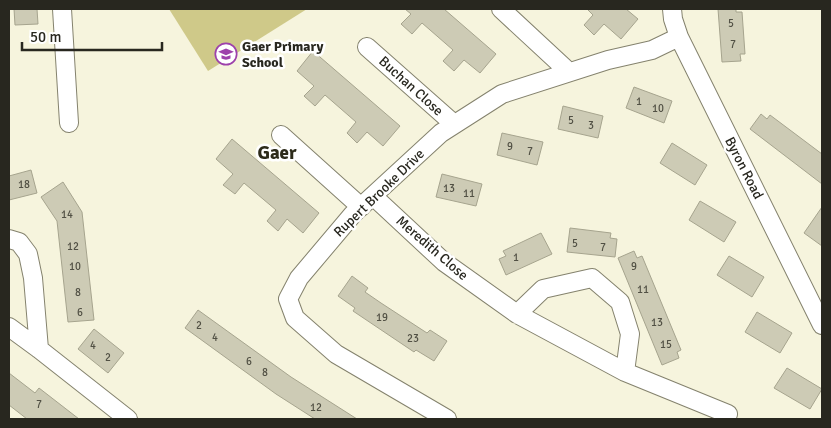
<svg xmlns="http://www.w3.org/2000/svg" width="831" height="428" viewBox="0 0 831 428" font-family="Signika,sans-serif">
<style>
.green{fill:#cfc989}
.building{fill:#cdcbb5;stroke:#a6a48e}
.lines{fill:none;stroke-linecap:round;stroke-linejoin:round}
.minor-casing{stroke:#84826d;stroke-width:20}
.minor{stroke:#fff;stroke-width:18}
.labels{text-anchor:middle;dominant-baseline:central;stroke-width:5;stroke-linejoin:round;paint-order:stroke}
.number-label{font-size:11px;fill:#515044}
.poi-label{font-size:14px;font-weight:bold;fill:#28271f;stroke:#fff;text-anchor:start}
.street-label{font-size:14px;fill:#28271f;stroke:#fff}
.district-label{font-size:19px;font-weight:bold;fill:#2d2b1a;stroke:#fff}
</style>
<rect width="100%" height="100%" fill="#f6f4dd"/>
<!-- green -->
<path class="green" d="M 169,9 L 307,9 L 208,71 Z"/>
<!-- building -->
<path class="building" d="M 14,9 L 37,9 L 38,24 L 15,25 Z
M 405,9 L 444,9 L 496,54 L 480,73 L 464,60 L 454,71 L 443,61 L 453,50 L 422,23 L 412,34 L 401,24 L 411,14 Z
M 587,9 L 626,9 L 638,19 L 621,39 L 604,24 L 594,35 L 584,25 L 593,15 Z
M 718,9 L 736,9 L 736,12 L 742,12 L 745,54 L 740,54 L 741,61 L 722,62 Z
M 313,51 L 400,126 L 383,146 L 367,132 L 357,143 L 347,133 L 356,122 L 325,95 L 315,106 L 304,96 L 314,86 L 297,71 Z
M 634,87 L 672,101 L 664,123 L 626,108 Z
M 563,106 L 603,116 L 598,138 L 558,129 Z
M 761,114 L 767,119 L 770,115 L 822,154 L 822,184 L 750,129 Z
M 502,133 L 543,142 L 537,165 L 497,155 Z
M 232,139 L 319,213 L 303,233 L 287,219 L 278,231 L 267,221 L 276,210 L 244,183 L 235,194 L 223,185 L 233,174 L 216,159 Z
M 672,143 L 707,165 L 695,185 L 660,163 Z
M 31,170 L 37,193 L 9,200 L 9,176 Z
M 442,174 L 482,184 L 476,206 L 436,197 Z
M 63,182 L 82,212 L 94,320 L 68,322 L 57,221 L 41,197 Z
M 700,201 L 736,222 L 724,242 L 689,220 Z
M 822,207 L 822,246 L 804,233 Z
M 570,228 L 611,233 L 610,238 L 617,239 L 615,257 L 567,252 Z
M 541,233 L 552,254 L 506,275 L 499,259 L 506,256 L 503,251 Z
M 634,251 L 637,258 L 642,256 L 681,350 L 677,352 L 679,358 L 662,365 L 618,258 Z
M 729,256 L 764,277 L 752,297 L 717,275 Z
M 352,276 L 368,288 L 365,292 L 381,303 L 427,333 L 430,330 L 447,341 L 434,361 L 416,350 L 414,352 L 353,311 L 355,308 L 338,296 Z
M 198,310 L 291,377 L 357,419 L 315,419 L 276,394 L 185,328 Z
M 757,312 L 792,333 L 780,353 L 745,332 Z
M 94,329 L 124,353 L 108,373 L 78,349 Z
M 787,368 L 822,389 L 810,409 L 774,388 Z
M 9,373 L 35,393 L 39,388 L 79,419 L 27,419 L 9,405 Z"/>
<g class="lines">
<!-- minor casing -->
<g class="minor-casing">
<path id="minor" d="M 62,9 L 69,123
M 501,9 L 569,72
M 672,9 L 673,19 L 679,37 L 822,325
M 367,47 L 454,124
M 281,135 L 361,207
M 373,196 L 444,262 L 517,314 L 625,372 L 728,414
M 9,239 L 19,242 L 28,254 L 33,278 L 39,349
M 517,314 L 543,289 L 592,278 L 620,302 L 630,334 L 625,372
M 9,327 L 39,349 L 128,419
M 447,419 L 336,354 L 295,318 L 288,299 L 299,278 L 353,214 L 441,133 L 502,94 L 608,60 L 652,50 L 679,37"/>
</g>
<!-- minor -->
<use href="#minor" class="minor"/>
</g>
<!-- icons -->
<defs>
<g id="school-ring" transform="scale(1.125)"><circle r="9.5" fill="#fff" stroke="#9d41ab" stroke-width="1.5"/><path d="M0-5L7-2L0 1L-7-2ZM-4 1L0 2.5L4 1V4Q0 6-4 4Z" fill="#9d41ab"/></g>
</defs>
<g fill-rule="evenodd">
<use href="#school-ring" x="226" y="54"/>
</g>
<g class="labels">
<!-- number labels -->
<g class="number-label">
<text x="731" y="23">5</text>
<text x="733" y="44">7</text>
<text x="639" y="101">1</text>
<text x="658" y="108">10</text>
<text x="571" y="120">5</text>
<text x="591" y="125">3</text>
<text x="510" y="146">9</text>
<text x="530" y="151">7</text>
<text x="24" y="184">18</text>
<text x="449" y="188">13</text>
<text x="469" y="193">11</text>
<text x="67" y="214">14</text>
<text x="575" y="243">5</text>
<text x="73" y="246">12</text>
<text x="603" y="247">7</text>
<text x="516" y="257">1</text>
<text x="75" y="266">10</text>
<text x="634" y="266">9</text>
<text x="643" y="289">11</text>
<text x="78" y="292">8</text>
<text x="80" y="312">6</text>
<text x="382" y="317">19</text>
<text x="657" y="322">13</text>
<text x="199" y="325">2</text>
<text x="215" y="337">4</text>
<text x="413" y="338">23</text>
<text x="666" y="344">15</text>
<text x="93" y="345">4</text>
<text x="108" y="357">2</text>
<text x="249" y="361">6</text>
<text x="265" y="372">8</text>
<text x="39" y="404">7</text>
<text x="316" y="407">12</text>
</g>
<!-- poi labels -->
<g class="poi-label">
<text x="242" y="46">Gaer Primary<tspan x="242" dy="16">School</tspan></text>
</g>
<!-- street labels -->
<g class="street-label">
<text transform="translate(411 86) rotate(42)">Buchan Close</text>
<text transform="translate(744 168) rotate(63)">Byron Road</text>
<text transform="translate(379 193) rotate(-44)">Rupert Brooke Drive</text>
<text transform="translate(432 248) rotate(41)">Meredith Close</text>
</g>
<!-- district labels -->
<g class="district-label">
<text x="277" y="153">Gaer</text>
</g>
</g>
<!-- border -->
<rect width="831" height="428" fill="none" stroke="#28271f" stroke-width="20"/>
<!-- scale -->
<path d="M22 42v8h140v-8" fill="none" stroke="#28271f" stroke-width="2.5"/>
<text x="30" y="42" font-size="15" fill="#28271f" stroke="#ffffff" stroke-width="4" paint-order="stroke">50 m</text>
</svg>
